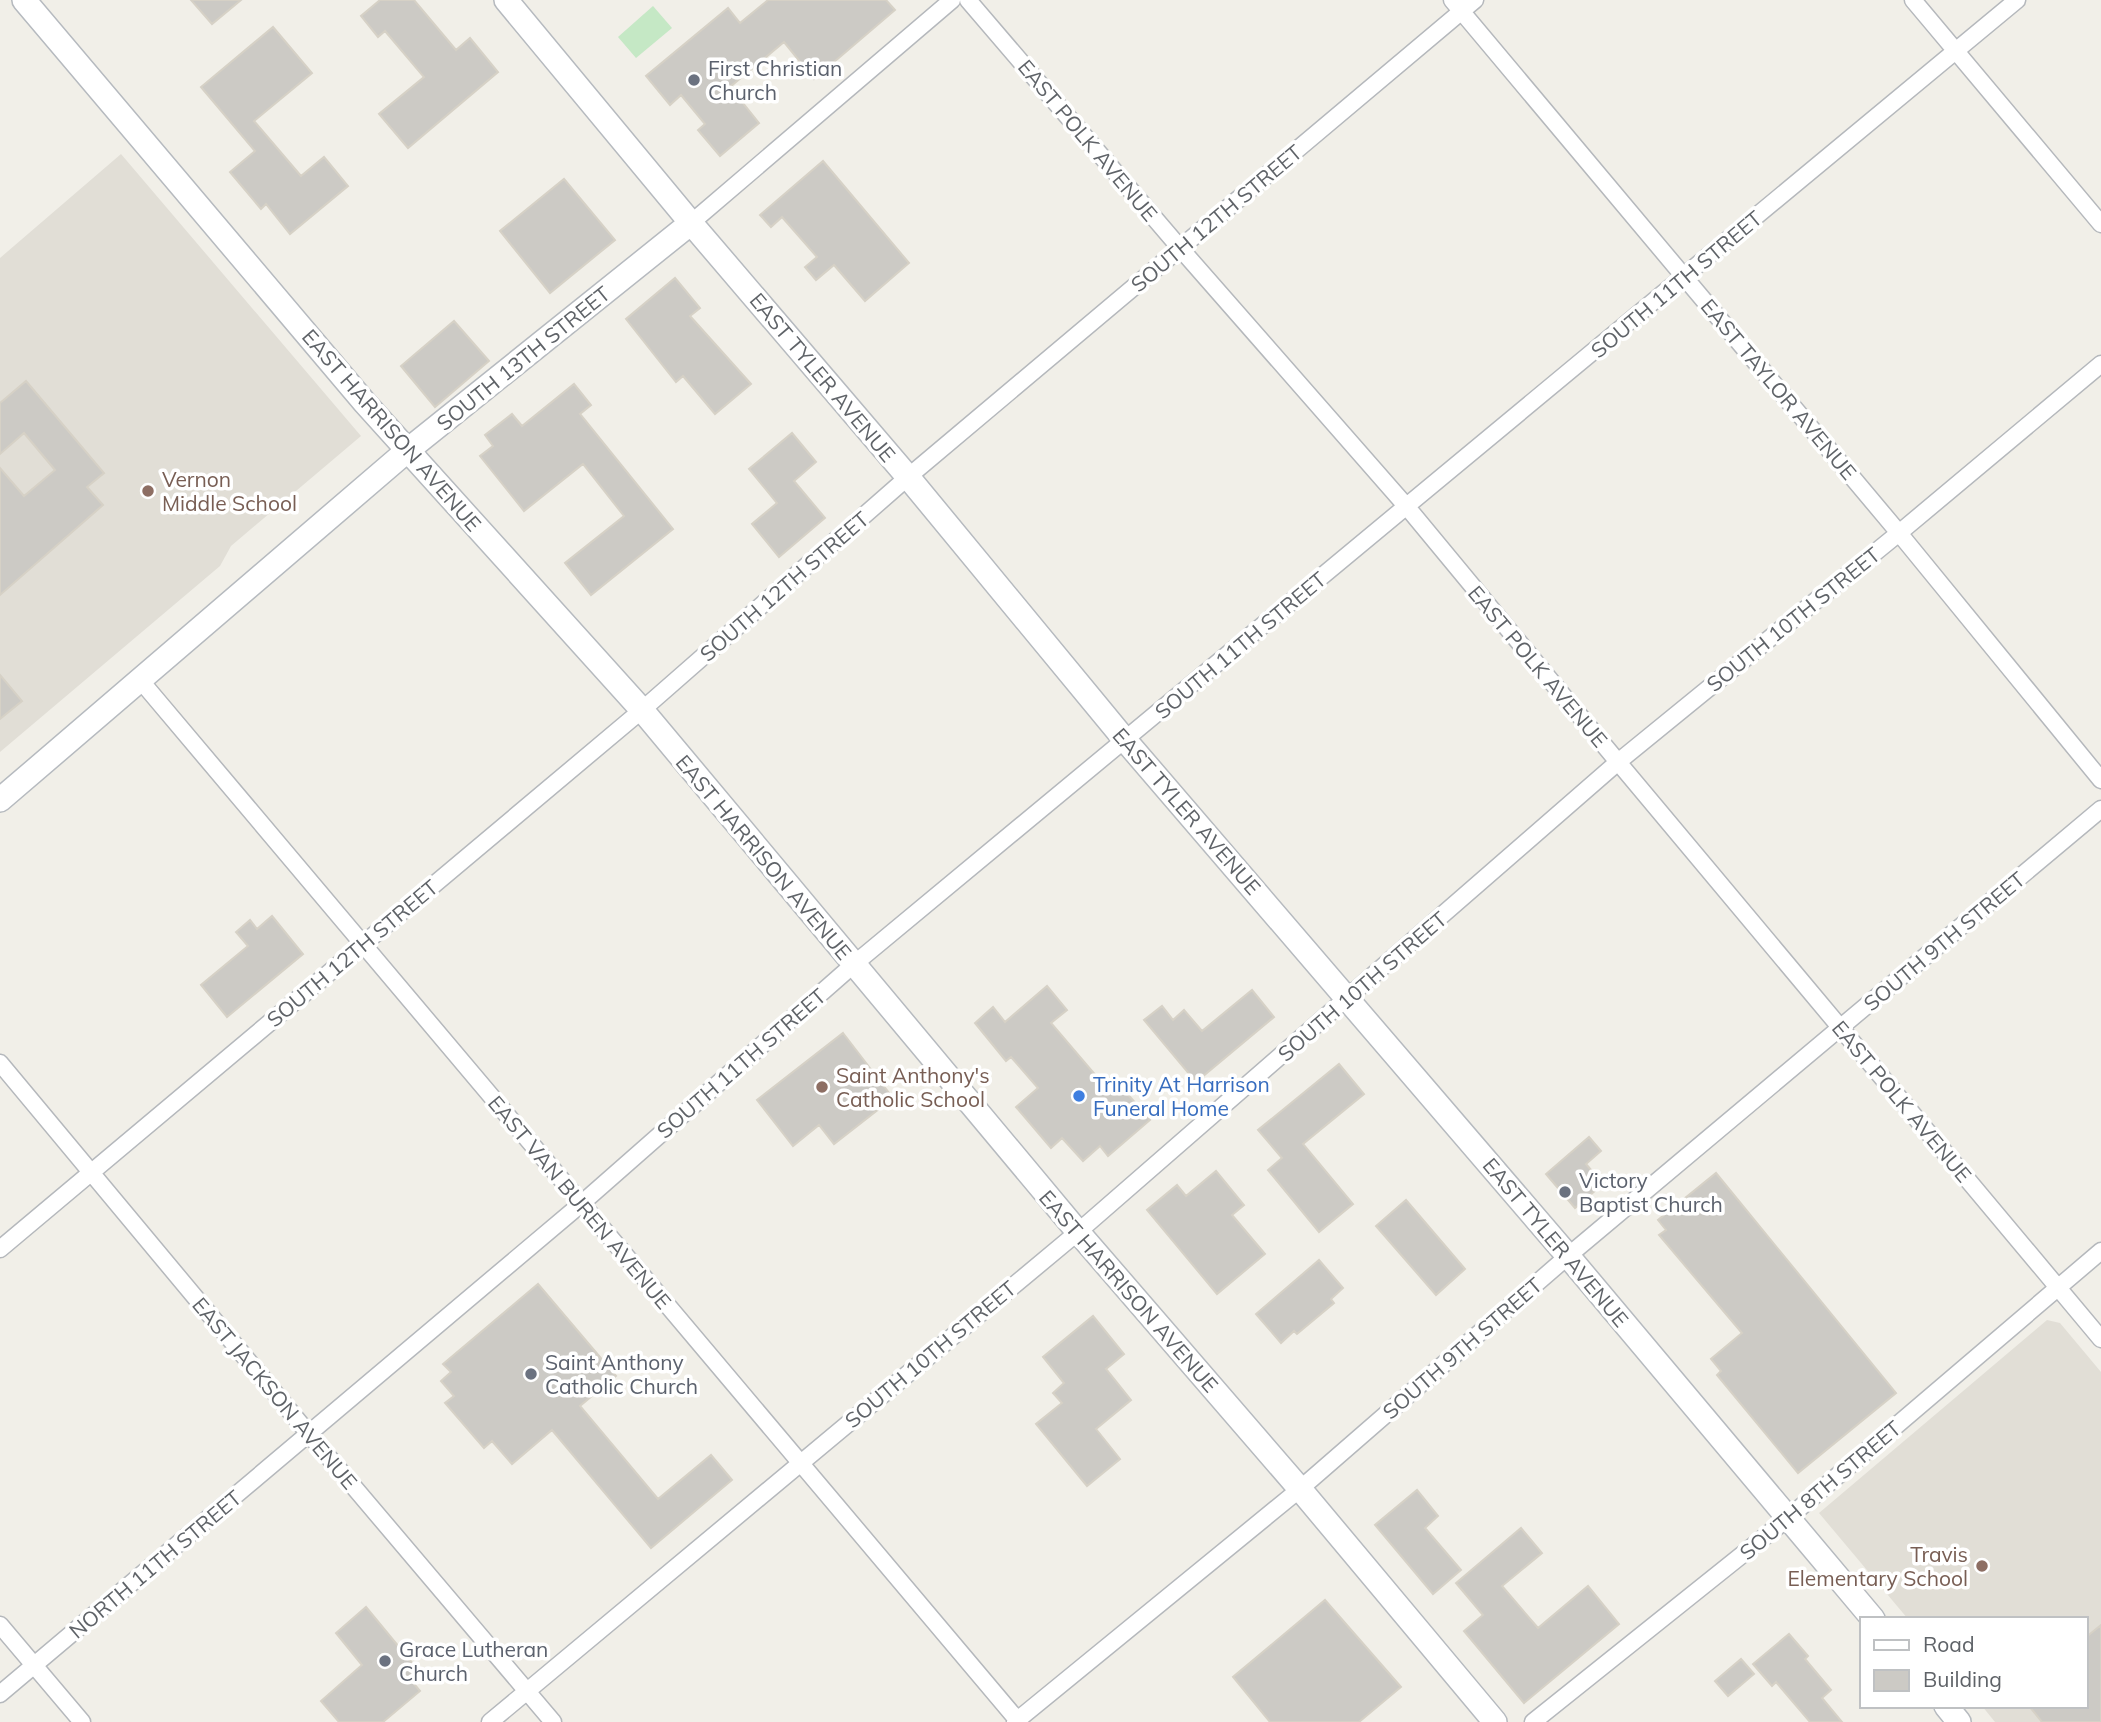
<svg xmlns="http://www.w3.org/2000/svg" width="2101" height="1722" viewBox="0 0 2101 1722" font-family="Mulish,sans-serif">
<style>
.education{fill:#e1ded6}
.green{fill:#c5e8c5}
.building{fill:#cccac5;stroke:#d6d1c6;stroke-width:2}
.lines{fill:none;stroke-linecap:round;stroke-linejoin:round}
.street-casing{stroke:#b5b8bc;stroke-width:19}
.secondary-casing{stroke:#b6babf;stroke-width:26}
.street{stroke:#fff;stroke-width:16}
.secondary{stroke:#fff;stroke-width:23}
.worship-dot{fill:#6b7280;stroke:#fff;stroke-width:2.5}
.education-dot{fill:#8d6e63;stroke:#fff;stroke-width:2.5}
.shop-dot{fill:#3f7fe0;stroke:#fff;stroke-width:2.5}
.labels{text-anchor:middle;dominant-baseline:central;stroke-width:7;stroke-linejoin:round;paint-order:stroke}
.worship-label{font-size:21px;fill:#5b616d;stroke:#fff;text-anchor:start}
.street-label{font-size:21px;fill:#5f6368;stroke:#fff}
.education-label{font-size:21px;fill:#785e54;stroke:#fff;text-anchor:start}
.shop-label{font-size:21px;fill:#366cbe;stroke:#fff;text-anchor:start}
</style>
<rect width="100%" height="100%" fill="#f1efe8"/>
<!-- education -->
<path class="education" d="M 121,154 L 361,436 L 231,546 L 220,566 L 0,752 L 0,258 Z
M 2047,1320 L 2060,1323 L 2101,1372 L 2101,1722 L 1995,1722 L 1982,1706 L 2085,1706 L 2085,1619 L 1908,1619 L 1819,1513 Z"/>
<!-- green -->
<path class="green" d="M 653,6 L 672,28 L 636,58 L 618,37 Z"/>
<!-- building -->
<path class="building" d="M 191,0 L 241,0 L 212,24 Z
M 380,0 L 414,0 L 456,50 L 470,38 L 498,72 L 408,148 L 379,114 L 424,77 L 385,31 L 378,37 L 361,16 Z
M 768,0 L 886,0 L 895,10 L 814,79 L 784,42 L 730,87 L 759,123 L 720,156 L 698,130 L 705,124 L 681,95 L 670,105 L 646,76 L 728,8 L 740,23 Z
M 273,27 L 312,73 L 254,121 L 301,176 L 324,157 L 348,186 L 290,234 L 266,204 L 261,209 L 230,172 L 255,151 L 201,87 Z
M 823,161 L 909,263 L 865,301 L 834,265 L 816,280 L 805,267 L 817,257 L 782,217 L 771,227 L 760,215 Z
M 564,179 L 615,240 L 550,293 L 500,231 Z
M 675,278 L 700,308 L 690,316 L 751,384 L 715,414 L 683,376 L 676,382 L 626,319 Z
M 454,321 L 489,361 L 435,407 L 401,366 Z
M 26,381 L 104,473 L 87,487 L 103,505 L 0,595 L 0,468 L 24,496 L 55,470 L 24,433 L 0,454 L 0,403 Z
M 574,384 L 591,405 L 580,414 L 673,529 L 591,595 L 565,563 L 624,516 L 583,464 L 524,511 L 480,456 L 493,446 L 485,435 L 512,414 L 522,426 Z
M 792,433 L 816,462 L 794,481 L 825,518 L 779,557 L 752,524 L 777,503 L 749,469 Z
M 0,675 L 22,701 L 0,719 Z
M 272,916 L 303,954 L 227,1017 L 201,985 L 248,946 L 236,932 L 250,920 L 257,929 Z
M 1047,986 L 1067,1010 L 1051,1023 L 1103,1084 L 1112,1076 L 1150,1120 L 1108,1156 L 1100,1146 L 1083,1161 L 1062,1138 L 1051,1148 L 1016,1107 L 1038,1088 L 1011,1057 L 1006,1061 L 975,1023 L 993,1007 L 1005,1022 Z
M 1252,990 L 1274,1017 L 1196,1082 L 1144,1020 L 1162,1006 L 1173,1020 L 1184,1010 L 1202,1031 Z
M 843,1033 L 893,1098 L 834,1144 L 819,1125 L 793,1146 L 757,1100 Z
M 1339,1064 L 1364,1094 L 1303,1144 L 1353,1204 L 1319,1232 L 1268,1170 L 1282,1158 L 1258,1130 Z
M 1589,1137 L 1601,1151 L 1586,1164 L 1603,1184 L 1575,1208 L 1546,1174 Z
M 1216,1171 L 1244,1205 L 1232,1215 L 1265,1254 L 1217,1294 L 1147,1210 L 1177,1185 L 1186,1196 Z
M 1716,1173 L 1896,1393 L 1798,1473 L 1717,1375 L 1721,1371 L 1711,1359 L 1742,1333 L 1659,1235 L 1666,1230 L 1658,1220 Z
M 1406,1200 L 1465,1269 L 1436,1295 L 1376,1226 Z
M 1319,1260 L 1343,1288 L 1331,1299 L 1334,1303 L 1297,1334 L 1294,1331 L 1281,1343 L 1256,1314 Z
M 538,1284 L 616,1376 L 580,1406 L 658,1499 L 711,1455 L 732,1480 L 651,1548 L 552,1430 L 512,1464 L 492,1441 L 484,1448 L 445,1403 L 454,1396 L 441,1381 L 451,1372 L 443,1364 Z
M 1093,1316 L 1124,1354 L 1106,1369 L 1131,1400 L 1096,1429 L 1120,1459 L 1087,1486 L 1036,1424 L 1062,1403 L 1053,1393 L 1064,1383 L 1043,1357 Z
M 1417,1490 L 1438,1516 L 1425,1528 L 1461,1570 L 1433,1594 L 1375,1525 Z
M 1521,1528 L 1542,1553 L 1502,1586 L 1538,1628 L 1588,1586 L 1619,1624 L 1524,1703 L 1464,1631 L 1483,1615 L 1456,1583 Z
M 1325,1600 L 1401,1687 L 1359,1722 L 1270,1722 L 1233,1677 Z
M 366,1607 L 418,1670 L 409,1678 L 420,1691 L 383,1722 L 339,1722 L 321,1701 L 362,1665 L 336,1633 Z
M 2101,1625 L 2101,1722 L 2042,1722 L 2029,1706 L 2085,1706 L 2085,1638 Z
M 1789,1634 L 1808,1656 L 1805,1659 L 1831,1690 L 1822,1698 L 1842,1722 L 1810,1722 L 1776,1682 L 1772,1686 L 1753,1664 Z
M 1741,1659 L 1754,1674 L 1728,1696 L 1715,1681 Z"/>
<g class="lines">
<!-- street casing -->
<g class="street-casing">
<path id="street" d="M 968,0 L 1180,248 L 1407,507 L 1618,762 L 2101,1339
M 1452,0 L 1899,533 L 2101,780
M 1913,0 L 2101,224
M 691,223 L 952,0
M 141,681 L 1019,1722
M 0,1063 L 309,1434 L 553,1722
M 0,1249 L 642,710 L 908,477 L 1475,0
M 0,1625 L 82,1722
M 0,1694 L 581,1204 L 853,965 L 2017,0
M 490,1722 L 1078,1232 L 1618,762 L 1899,533 L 2101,364
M 1015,1722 L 1300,1489 L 1568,1256 L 2101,809
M 1533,1722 L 1788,1518 L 2101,1251"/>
</g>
<!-- secondary casing -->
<g class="secondary-casing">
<path id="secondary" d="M 24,0 L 365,403 L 642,710 L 1078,1232 L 1300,1489 L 1495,1722
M 506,0 L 691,223 L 908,477 L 1125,740 L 1568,1256 L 1873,1619
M 0,800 L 408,450 L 691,223
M 1946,1706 L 1959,1722"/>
</g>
<!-- street -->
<use href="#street" class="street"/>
<!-- secondary -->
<use href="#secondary" class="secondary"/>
</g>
<!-- markers -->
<g class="worship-dot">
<circle cx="694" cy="80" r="7"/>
<circle cx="1565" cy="1192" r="7"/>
<circle cx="531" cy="1374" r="7"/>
<circle cx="385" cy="1661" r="7"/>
</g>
<g class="education-dot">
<circle cx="148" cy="491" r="7"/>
<circle cx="822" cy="1087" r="7"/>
<circle cx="1982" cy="1566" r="7"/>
</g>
<circle class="shop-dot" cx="1079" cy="1096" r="7"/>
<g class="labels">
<!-- worship labels -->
<g class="worship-label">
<text x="708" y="68">First Christian<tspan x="708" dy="24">Church</tspan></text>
<text x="1579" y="1180">Victory<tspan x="1579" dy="24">Baptist Church</tspan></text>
<text x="545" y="1362">Saint Anthony<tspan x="545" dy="24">Catholic Church</tspan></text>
<text x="399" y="1649">Grace Lutheran<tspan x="399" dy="24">Church</tspan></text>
</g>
<!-- street labels -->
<g class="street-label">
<text transform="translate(1088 140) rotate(50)">EAST POLK AVENUE</text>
<text transform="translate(1216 218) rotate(-40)">SOUTH 12TH STREET</text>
<text transform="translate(1676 284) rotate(-40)">SOUTH 11TH STREET</text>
<text transform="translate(523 358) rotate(-39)">SOUTH 13TH STREET</text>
<text transform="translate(823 377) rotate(50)">EAST TYLER AVENUE</text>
<text transform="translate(1779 389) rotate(50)">EAST TAYLOR AVENUE</text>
<text transform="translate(392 430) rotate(49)">EAST HARRISON AVENUE</text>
<text transform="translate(784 586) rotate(-41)">SOUTH 12TH STREET</text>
<text transform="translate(1793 619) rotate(-39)">SOUTH 10TH STREET</text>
<text transform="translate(1240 645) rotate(-40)">SOUTH 11TH STREET</text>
<text transform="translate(1538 666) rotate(50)">EAST POLK AVENUE</text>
<text transform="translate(1187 811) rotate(49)">EAST TYLER AVENUE</text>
<text transform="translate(764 857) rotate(50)">EAST HARRISON AVENUE</text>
<text transform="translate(1944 941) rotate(-40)">SOUTH 9TH STREET</text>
<text transform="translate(352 953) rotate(-40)">SOUTH 12TH STREET</text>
<text transform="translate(1362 986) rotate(-41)">SOUTH 10TH STREET</text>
<text transform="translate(741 1063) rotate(-41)">SOUTH 11TH STREET</text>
<text transform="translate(1902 1101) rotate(50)">EAST POLK AVENUE</text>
<text transform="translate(580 1202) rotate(50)">EAST VAN BUREN AVENUE</text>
<text transform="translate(1556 1242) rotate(50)">EAST TYLER AVENUE</text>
<text transform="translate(1129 1291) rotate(49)">EAST HARRISON AVENUE</text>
<text transform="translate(1462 1348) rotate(-41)">SOUTH 9TH STREET</text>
<text transform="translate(930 1354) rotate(-40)">SOUTH 10TH STREET</text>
<text transform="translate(275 1393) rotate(50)">EAST JACKSON AVENUE</text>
<text transform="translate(1820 1490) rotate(-40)">SOUTH 8TH STREET</text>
<text transform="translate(155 1564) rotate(-40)">NORTH 11TH STREET</text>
</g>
<!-- education labels -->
<g class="education-label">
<text x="162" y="479">Vernon<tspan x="162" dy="24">Middle School</tspan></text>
<text x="836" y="1075">Saint Anthony's<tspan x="836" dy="24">Catholic School</tspan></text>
<text x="1968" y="1554" text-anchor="end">Travis<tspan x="1968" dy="24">Elementary School</tspan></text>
</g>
<!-- shop labels -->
<g class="shop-label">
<text x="1093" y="1084">Trinity At Harrison<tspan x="1093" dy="24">Funeral Home</tspan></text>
</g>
</g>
<!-- legend -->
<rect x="1860" y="1617" width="228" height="91" fill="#ffffff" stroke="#bfc1c3" stroke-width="2"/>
<rect x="1874" y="1640" width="35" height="10" fill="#ffffff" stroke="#bfc1c3" stroke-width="2"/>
<text x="1923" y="1652" font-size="21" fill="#5f6368">Road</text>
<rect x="1874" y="1670" width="35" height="21" fill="#cccac5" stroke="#bfc1c3" stroke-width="2"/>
<text x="1923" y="1687" font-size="21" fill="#5f6368">Building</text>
</svg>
